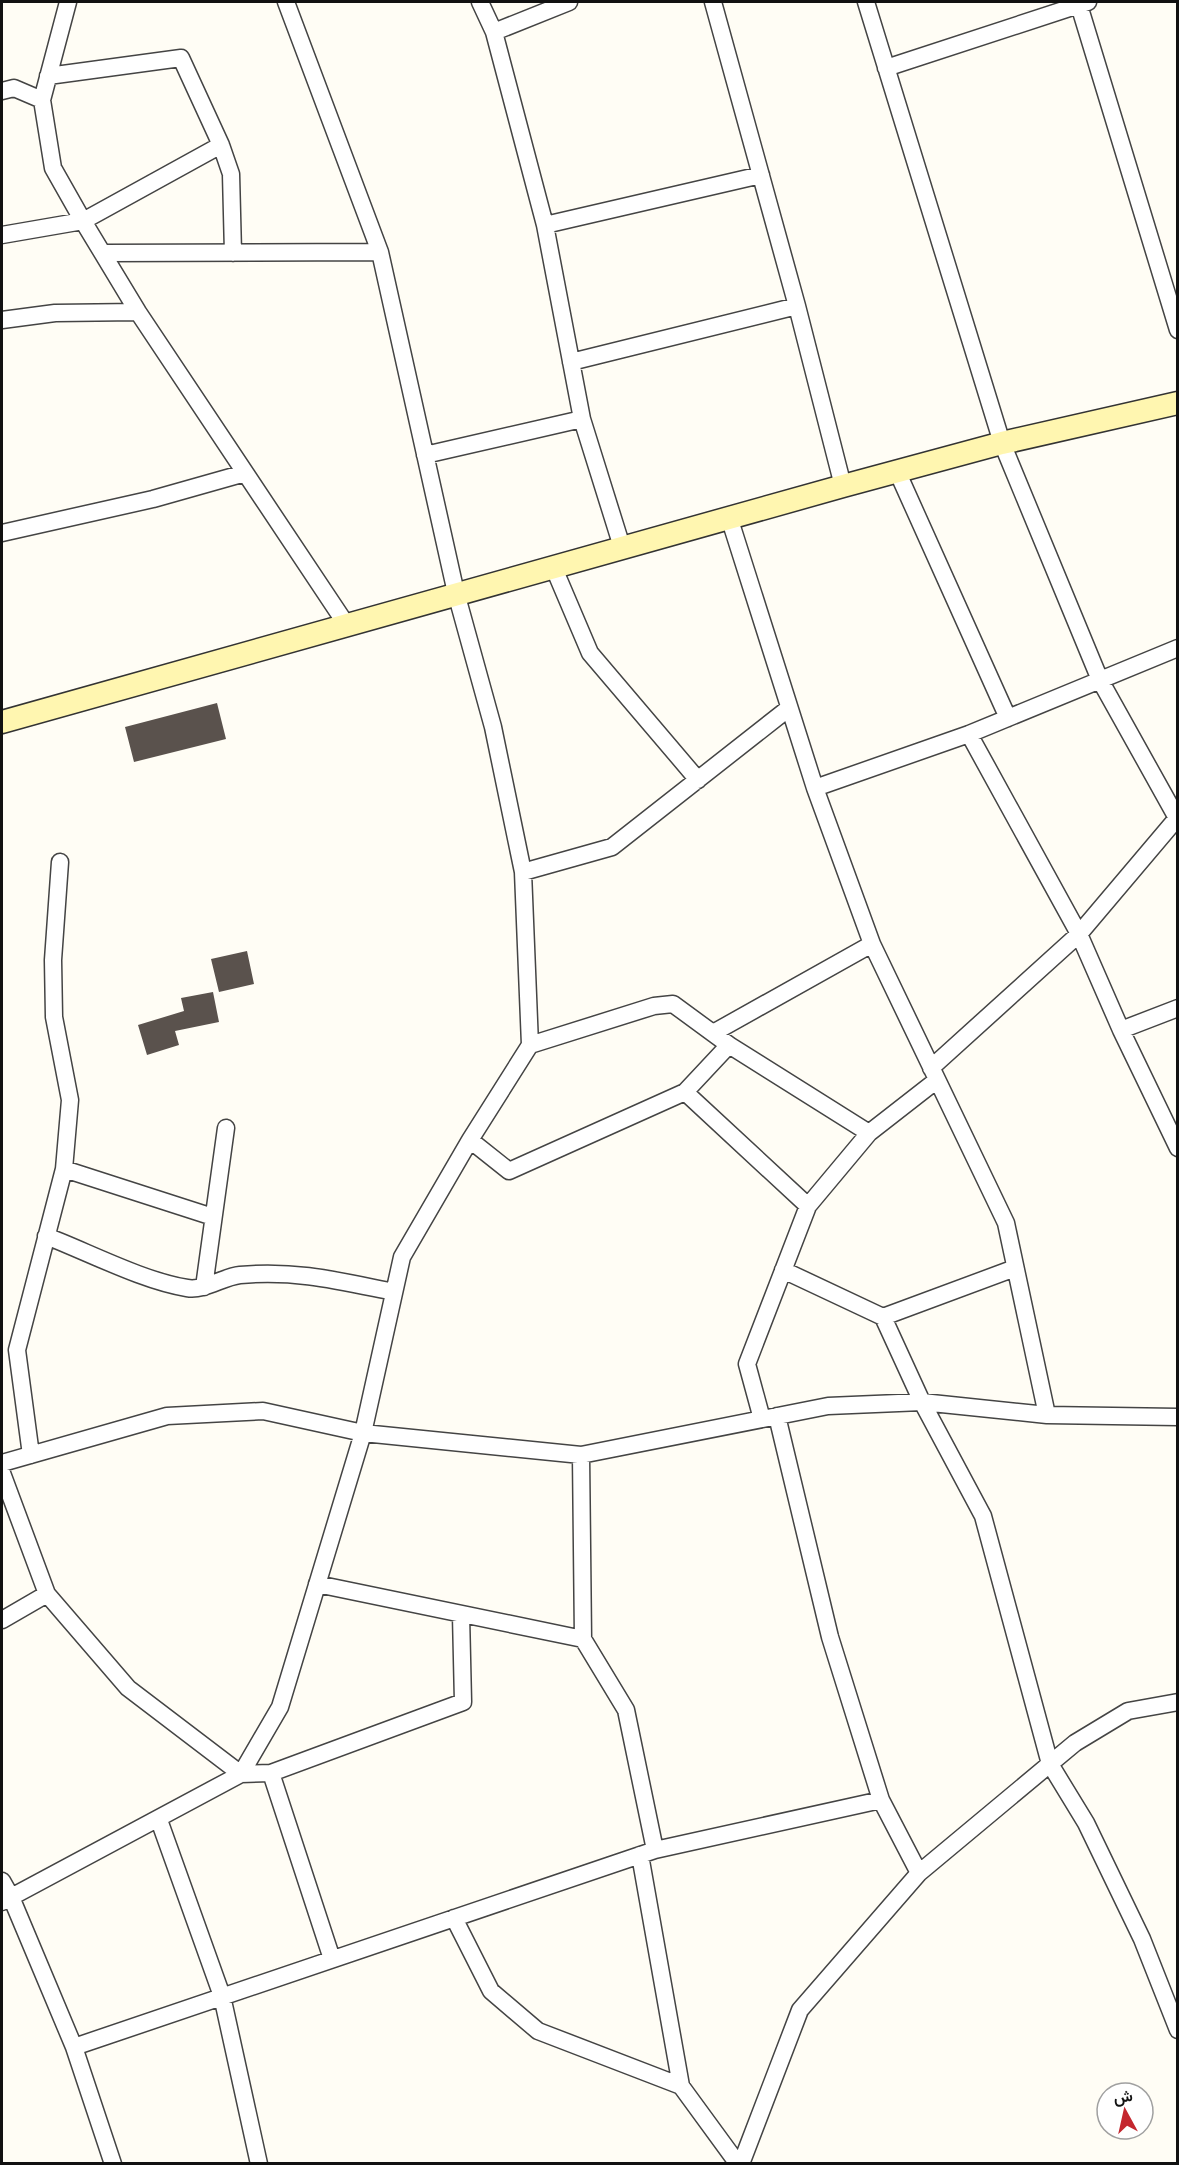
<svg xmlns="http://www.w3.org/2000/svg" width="1179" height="2165" viewBox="0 0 1179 2165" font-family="Literata,Vazirmatn,serif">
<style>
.building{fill:#5a524d}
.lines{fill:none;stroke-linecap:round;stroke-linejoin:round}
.street-casing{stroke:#444;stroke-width:19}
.secondary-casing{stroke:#333;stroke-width:25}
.street{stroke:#fff;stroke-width:16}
.secondary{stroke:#fff6b0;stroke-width:22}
</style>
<rect width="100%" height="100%" fill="#fffdf5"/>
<!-- building -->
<path class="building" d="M 217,703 L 226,739 L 134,762 L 125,727 Z
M 247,951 L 254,984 L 219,992 L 211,959 Z
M 213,992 L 219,1022 L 175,1031 L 179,1045 L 147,1055 L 138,1025 L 184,1011 L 181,998 Z"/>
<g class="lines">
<!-- street casing -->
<g class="street-casing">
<path id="street" d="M 480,2 L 494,32 L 545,225 L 582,419 L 622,547
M 713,2 L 797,306 L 843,486
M 866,2 L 1002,443 L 1100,680 L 1177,818
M 1079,5 L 1178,330
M 494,32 L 569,2
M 886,68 L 1088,2
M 48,76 L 181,58 L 221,145 L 231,174 L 233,253
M 2,91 L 14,88 L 42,100 L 53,168 L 83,221 L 138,312 L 346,624
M 42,100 L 68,2
M 545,225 L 761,175
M 2,235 L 83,221 L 221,145
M 105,253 L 380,252
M 2,320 L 55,313 L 138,312
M 571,362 L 797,306
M 425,455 L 582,419
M 897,471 L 1008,718
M 729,517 L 815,788 L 872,944 L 1006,1223 L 1047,1415
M 2,533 L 153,499 L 245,473
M 553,566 L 590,653 L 698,780
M 969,734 L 1079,934 L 1121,1030 L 1178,1148
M 815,788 L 969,734 L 1178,648
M 523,872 L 612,847 L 789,708
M 1121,1030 L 1178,1008
M 713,1033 L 872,944
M 729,1045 L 869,1133
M 931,1068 L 1079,934 L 1178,817
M 685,1092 L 808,1206
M 470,1140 L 509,1171 L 685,1092 L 729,1045 L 673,1004 L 654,1006 L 530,1045
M 64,1169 L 213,1217
M 46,1236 C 88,1252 143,1281 187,1288 C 205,1291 222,1277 240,1275 C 297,1270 339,1281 394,1292
M 783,1270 L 883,1317 L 922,1402 L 983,1516 L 1050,1764 L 1086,1823 L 1142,1939 L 1178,2030
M 204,1287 L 226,1128
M 883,1317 L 1015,1268
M 762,1419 L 747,1364 L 808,1206 L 869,1133 L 937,1080
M 31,1455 L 17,1350 L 64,1169 L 70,1100 L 54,1017 L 53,960 L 60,862
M 581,1455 L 583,1639 L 626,1710 L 655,1850
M 2,1463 L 167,1416 L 263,1411 L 363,1433 L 581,1455 L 828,1406 L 922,1402 L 1047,1415 L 1178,1417
M 2,1473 L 47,1594 L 128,1688 L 241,1774 L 271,1773 L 463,1702 L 461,1615
M 317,1584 L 583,1639
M 2,1620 L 47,1594
M 271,1773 L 332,1959
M 159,1820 L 222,1996 L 259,2164
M 640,1855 L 681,2086
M 919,1873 L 1075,1743 L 1128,1711 L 1178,1702
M 2,1881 L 11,1897 L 74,2047 L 113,2164
M 2,1902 L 241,1774 L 280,1707 L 363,1433 L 402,1257 L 470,1140 L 530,1045 L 523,872 L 493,727 L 456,593 L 380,252 L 286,2
M 454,1918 L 491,1991 L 538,2031 L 681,2086 L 738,2164
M 74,2047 L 655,1850 L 881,1800
M 741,2164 L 800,2010 L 919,1873 L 881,1800 L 830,1637 L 777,1416"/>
</g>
<!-- secondary casing -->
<g class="secondary-casing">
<path id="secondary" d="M 2,722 L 843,486 L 1002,443 L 1178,403"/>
</g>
<!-- street -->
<use href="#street" class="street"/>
<!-- secondary -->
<use href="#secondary" class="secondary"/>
</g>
<!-- border -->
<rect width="1179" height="2165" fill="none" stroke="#111111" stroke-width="6"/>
<!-- north arrow -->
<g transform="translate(1125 2111) rotate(352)"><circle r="28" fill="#ffffff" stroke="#a0a0a0" stroke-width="1.5"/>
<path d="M0-4.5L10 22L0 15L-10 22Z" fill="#c4262e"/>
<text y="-9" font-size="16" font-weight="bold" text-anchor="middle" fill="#111111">ش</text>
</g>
</svg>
